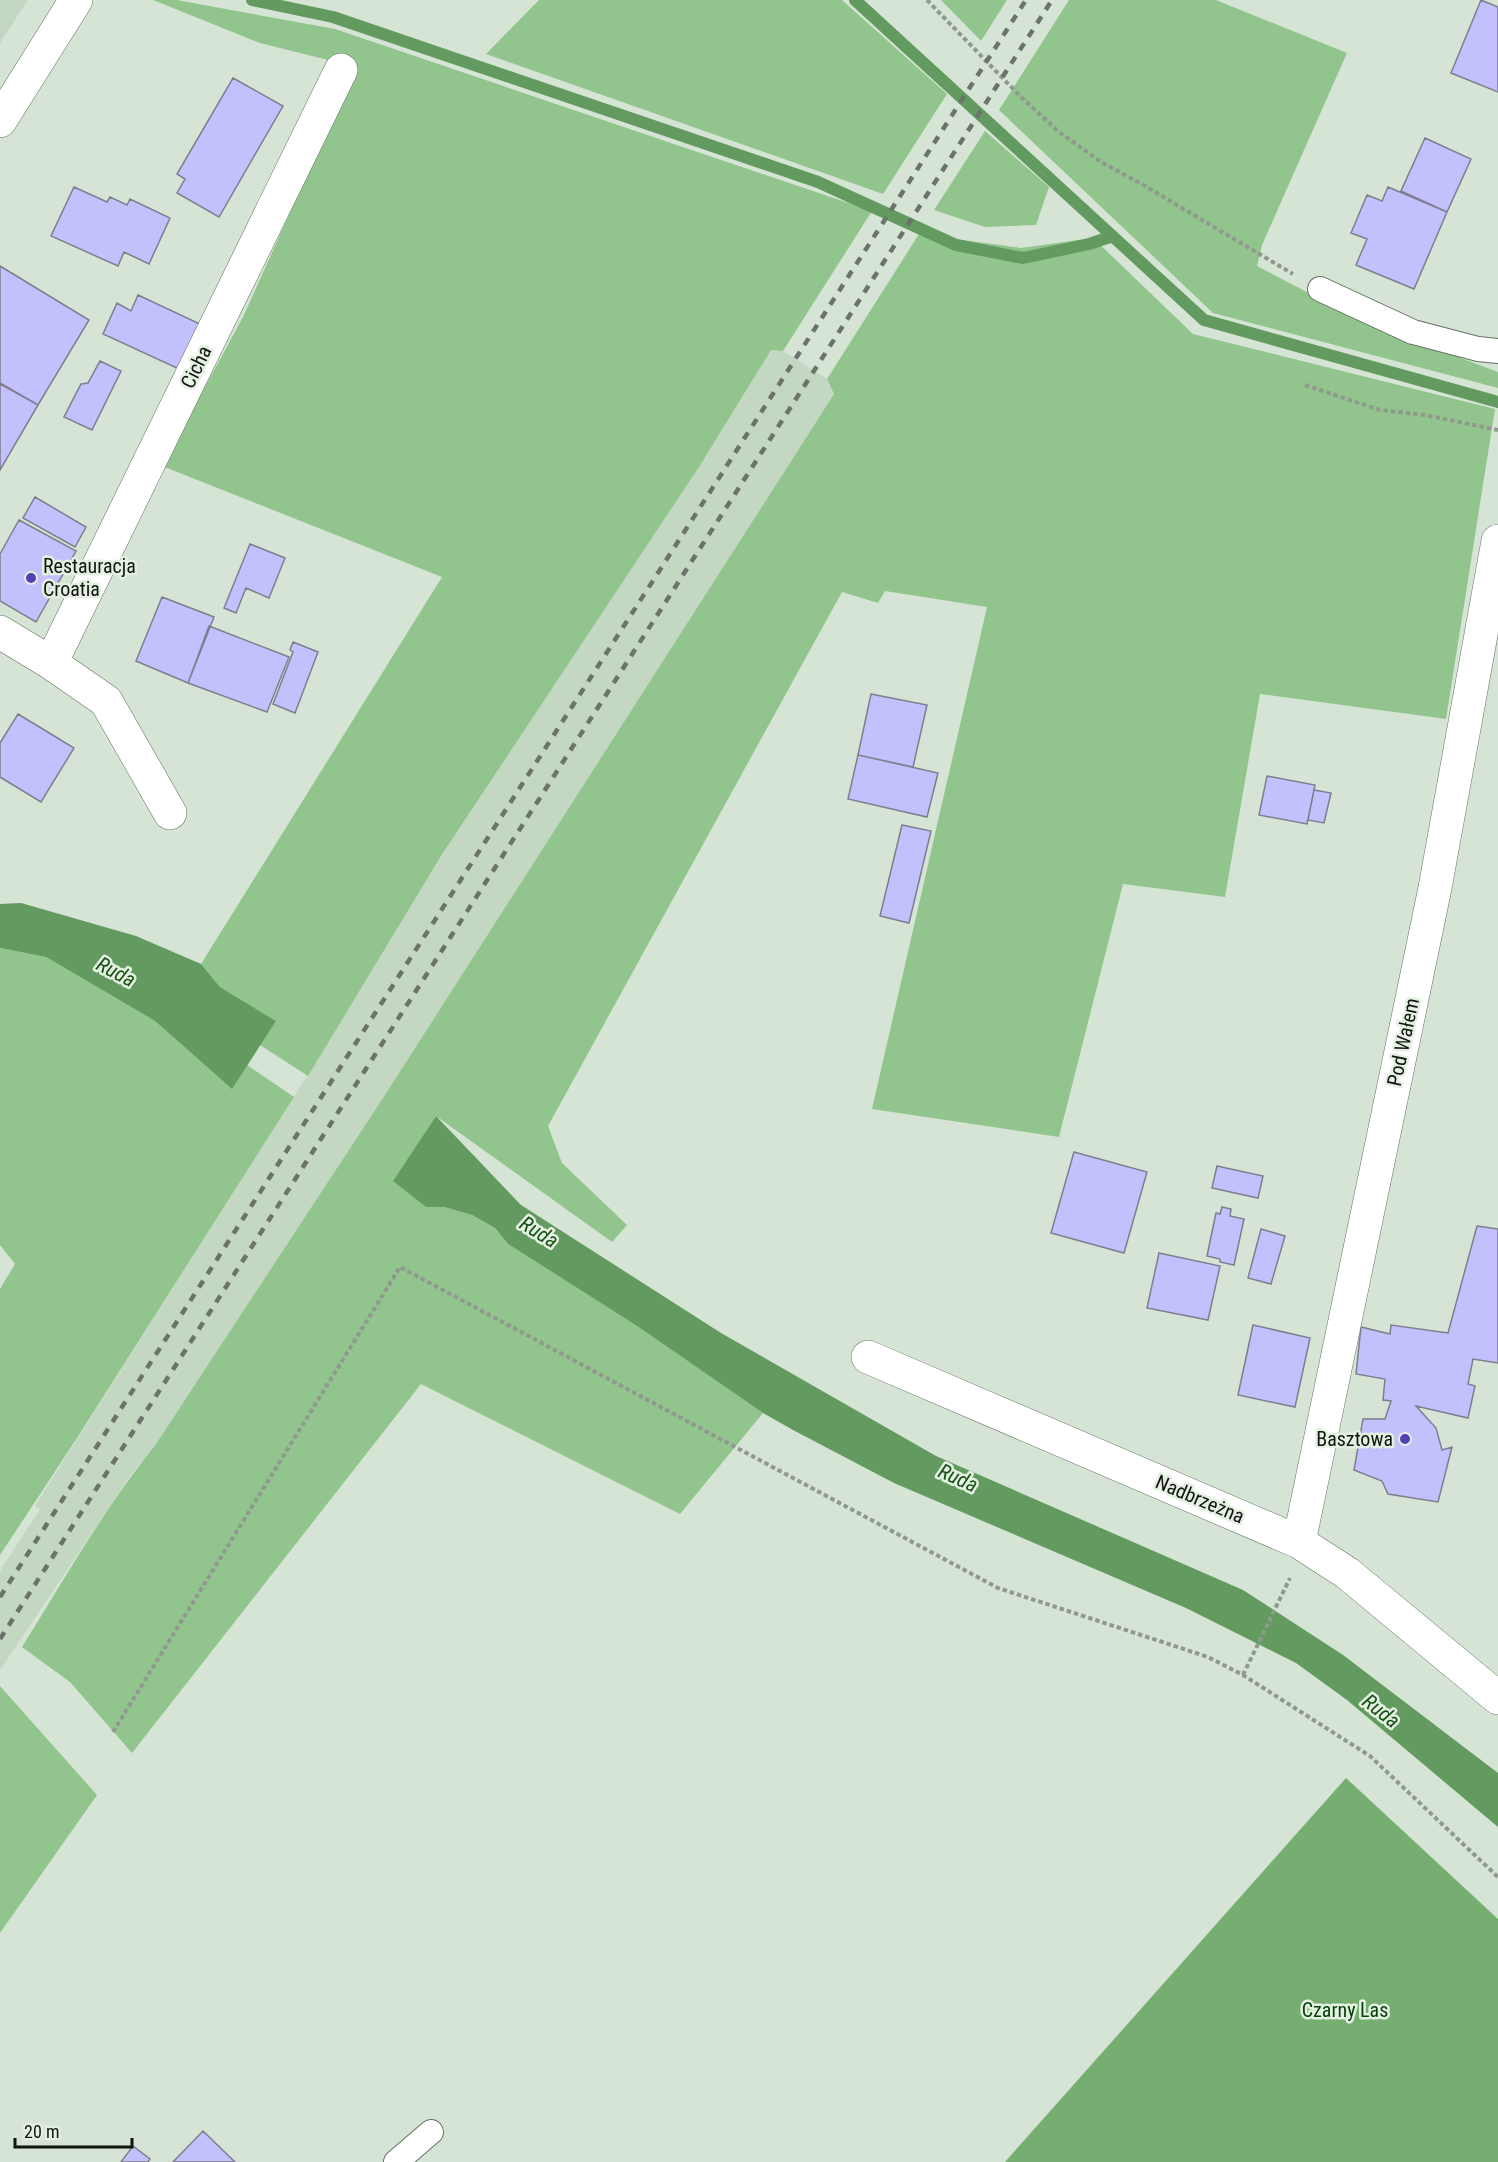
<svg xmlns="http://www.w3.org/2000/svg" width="1498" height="2162" viewBox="0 0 1498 2162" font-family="'Roboto Condensed',sans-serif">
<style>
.built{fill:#c4d7c3}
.green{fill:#92c58e}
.forest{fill:#76ae72}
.water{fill:#629a5f}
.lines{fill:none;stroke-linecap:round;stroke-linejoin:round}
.stream{stroke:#629a5f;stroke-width:12}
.building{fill:#c2c1fe;stroke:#7e7e8e;stroke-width:1.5}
.lane-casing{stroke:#657164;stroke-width:26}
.street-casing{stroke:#657164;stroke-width:34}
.secondary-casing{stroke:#657164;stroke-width:34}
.path{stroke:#8f998e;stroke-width:4;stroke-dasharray:4.5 3;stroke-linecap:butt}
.lane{stroke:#fff;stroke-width:24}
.street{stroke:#fff;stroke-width:33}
.secondary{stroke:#fff;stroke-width:33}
.rail{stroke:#6b736a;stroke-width:4.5;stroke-dasharray:8 8;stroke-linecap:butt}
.poi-dot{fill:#543fb7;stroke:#e4f1e2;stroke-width:2}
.labels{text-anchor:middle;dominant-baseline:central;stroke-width:5;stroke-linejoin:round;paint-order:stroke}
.street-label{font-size:20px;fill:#111510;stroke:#e4f1e2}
.poi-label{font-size:20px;fill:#111510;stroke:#e4f1e2;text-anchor:start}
.park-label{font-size:20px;fill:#024204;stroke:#e4f1e2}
.water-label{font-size:21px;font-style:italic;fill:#185217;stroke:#e4f1e2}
</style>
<rect width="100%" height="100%" fill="#d6e4d5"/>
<!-- built -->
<path class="built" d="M 0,0 L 28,0 L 0,43 Z
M 771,350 L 783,351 L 827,379 L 834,394 L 383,1098 L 156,1444 L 130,1476 L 0,1670 L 0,1571 L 40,1509 L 35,1506 L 321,1054 L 441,856 L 699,467 Z"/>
<!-- green -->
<path class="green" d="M 153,0 L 177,0 L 335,29 L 872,211 L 783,351 L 771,350 L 699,467 L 441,856 L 308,1076 L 260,1045 L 276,1021 L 220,987 L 201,964 L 442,577 L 162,466 L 243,317 L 357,64 L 328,60 L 260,43 Z
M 539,0 L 842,0 L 947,94 L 883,194 L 486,54 Z
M 941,0 L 1007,0 L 981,41 Z
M 1069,0 L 1216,0 L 1347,53 L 1262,245 L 1257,266 L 1364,322 L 1498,372 L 1498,388 L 1213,313 L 999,110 Z
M 985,131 L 1049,187 L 1036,225 L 985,227 L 934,210 Z
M 919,234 L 1021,248 L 1093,238 L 1193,334 L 1495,409 L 1446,719 L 1260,694 L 1225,897 L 1123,884 L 1059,1137 L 872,1109 L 987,607 L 885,591 L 878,603 L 842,592 L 548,1126 L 562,1163 L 627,1225 L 612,1242 L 436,1116 L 394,1180 L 426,1207 L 444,1207 L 472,1215 L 495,1228 L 508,1244 L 637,1326 L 763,1413 L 680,1514 L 421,1384 L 132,1753 L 70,1682 L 22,1647 C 65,1578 105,1507 156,1444 L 383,1098 L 834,394 L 827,379 Z
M 0,948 L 46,957 L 155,1021 L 231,1088 L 247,1065 L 294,1097 L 77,1438 L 0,1555 L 0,1289 L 15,1264 L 0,1245 Z
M 0,1686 L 97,1795 L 0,1933 Z"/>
<!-- forest -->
<path class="forest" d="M 1346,1778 L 1498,1919 L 1498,2162 L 1005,2162 Z"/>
<!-- water -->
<path class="water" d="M 21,903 L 136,936 L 201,964 L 220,987 L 276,1021 L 232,1089 L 155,1021 L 46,957 L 0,948 L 0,904 Z
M 436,1116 L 521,1205 L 721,1333 L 936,1456 L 1243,1590 L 1343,1655 L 1498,1773 L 1498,1827 L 1347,1700 L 1296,1663 L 1186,1608 L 894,1483 L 793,1430 L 763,1413 L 637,1326 L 508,1244 L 495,1228 L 472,1215 L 444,1207 L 426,1207 L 393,1181 Z"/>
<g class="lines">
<!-- stream -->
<path class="stream" d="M 252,0 L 333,17 L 818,182 L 956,245 L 1023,258 L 1089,244 L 1113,236
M 855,0 L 1204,320 L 1498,402"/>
</g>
<!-- building -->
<path class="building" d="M 1481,0 L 1498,7 L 1498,92 L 1451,73 Z
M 233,78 L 283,106 L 219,217 L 177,193 L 185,179 L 177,174 Z
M 1425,138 L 1471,159 L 1447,212 L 1401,191 Z
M 74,187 L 107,202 L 110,197 L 127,205 L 130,199 L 170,218 L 149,264 L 124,252 L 118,266 L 51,236 Z
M 1388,187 L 1447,212 L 1414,289 L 1356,265 L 1367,239 L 1351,233 L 1367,195 L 1382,201 Z
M 0,266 L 89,320 L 38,405 L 0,383 Z
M 138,295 L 200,324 L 179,369 L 103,334 L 117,303 L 131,311 Z
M 100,361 L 121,371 L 92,430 L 64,417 L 81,384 L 88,383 Z
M 0,384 L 38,405 L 0,470 Z
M 35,497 L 86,527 L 75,547 L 23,518 Z
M 19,520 L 76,551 L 36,622 L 0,601 L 0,554 Z
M 250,544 L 285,558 L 269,598 L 246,588 L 236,613 L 224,608 Z
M 162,597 L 214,617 L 188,683 L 136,661 Z
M 209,626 L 289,657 L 267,712 L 188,683 Z
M 293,642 L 318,652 L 295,713 L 273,704 L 293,652 L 290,650 Z
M 871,694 L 927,705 L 913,767 L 858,755 Z
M 18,714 L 74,748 L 41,802 L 0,777 L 0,743 Z
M 858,755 L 938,773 L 927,817 L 848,799 Z
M 1267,776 L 1315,785 L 1307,824 L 1259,815 Z
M 1314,790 L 1331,793 L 1324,823 L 1308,820 Z
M 902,825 L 931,831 L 909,923 L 880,916 Z
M 1074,1152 L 1147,1172 L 1124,1253 L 1051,1233 Z
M 1217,1166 L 1263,1176 L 1258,1198 L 1212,1188 Z
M 1222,1207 L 1231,1209 L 1230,1216 L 1244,1219 L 1234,1265 L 1220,1262 L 1220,1259 L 1207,1256 L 1216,1213 L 1220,1214 Z
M 1477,1226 L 1498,1229 L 1498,1363 L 1473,1359 L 1468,1384 L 1475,1386 L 1468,1418 L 1416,1406 L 1436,1428 L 1442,1450 L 1452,1447 L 1438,1502 L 1388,1494 L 1382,1481 L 1354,1470 L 1363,1419 L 1385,1419 L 1391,1401 L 1383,1400 L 1385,1379 L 1356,1374 L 1361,1327 L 1390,1334 L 1391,1325 L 1448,1333 Z
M 1261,1229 L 1285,1236 L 1271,1284 L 1248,1278 Z
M 1159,1253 L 1220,1266 L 1208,1320 L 1147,1308 Z
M 1253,1325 L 1310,1338 L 1295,1407 L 1238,1395 Z
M 203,2131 L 235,2162 L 173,2162 Z
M 133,2146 L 150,2159 L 148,2162 L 121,2162 Z"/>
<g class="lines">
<!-- lane casing -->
<g class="lane-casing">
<path id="lane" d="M 1320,289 L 1413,332 L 1478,349 L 1498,351
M 396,2162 L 431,2132"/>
</g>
<!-- street casing -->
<g class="street-casing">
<path id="street" d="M 0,632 L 51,663 L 341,70
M 51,663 L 106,701 L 170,813
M 868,1357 L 1299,1542 L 1347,1573 L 1498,1698
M 1299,1542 L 1435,888 L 1498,541"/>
</g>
<!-- secondary casing -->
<g class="secondary-casing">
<path id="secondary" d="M 0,121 L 76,0"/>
</g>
<!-- path -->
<path class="path" d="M 927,0 L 1020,96 L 1059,132 L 1101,162 L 1140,183 L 1293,274
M 1305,385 L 1380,410 L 1425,415 L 1498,430
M 1243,1675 L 1290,1578
M 113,1732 L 400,1267 L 998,1588 L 1208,1657 L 1243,1675 L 1370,1756 L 1498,1877"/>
<!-- lane -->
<use href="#lane" class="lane"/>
<!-- street -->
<use href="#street" class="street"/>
<!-- secondary -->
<use href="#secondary" class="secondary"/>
<!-- rail -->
<path class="rail" d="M 0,1597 L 1026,0
M 0,1639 L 1052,0"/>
</g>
<!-- markers -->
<g class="poi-dot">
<circle cx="31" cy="578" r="6"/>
<circle cx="1405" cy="1439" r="6"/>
</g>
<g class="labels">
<!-- street labels -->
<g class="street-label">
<text transform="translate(196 367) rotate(-64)">Cicha</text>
<text transform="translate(1403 1042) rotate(-78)">Pod Wałem</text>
<text transform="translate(1200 1499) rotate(23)">Nadbrzeżna</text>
</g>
<!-- poi labels -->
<g class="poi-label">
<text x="43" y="566">Restauracja<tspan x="43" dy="23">Croatia</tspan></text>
<text x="1393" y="1439" text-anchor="end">Basztowa</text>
</g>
<!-- park labels -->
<g class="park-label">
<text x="1345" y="2010">Czarny Las</text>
</g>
<!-- water labels -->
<g class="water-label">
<text transform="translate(116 972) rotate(28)">Ruda</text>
<text transform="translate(539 1232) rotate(32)">Ruda</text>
<text transform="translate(958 1478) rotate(24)">Ruda</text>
<text transform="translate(1381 1711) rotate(38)">Ruda</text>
</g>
</g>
<!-- scale -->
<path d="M15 2138v9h117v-9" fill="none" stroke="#111510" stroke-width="3"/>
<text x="24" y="2138" font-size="18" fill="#111510" stroke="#e4f1e2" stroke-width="4.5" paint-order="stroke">20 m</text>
</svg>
